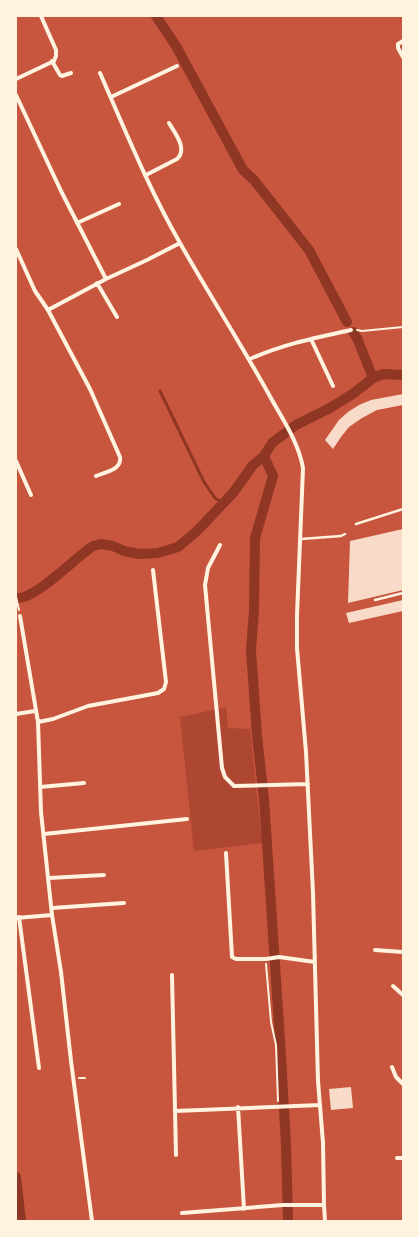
<svg xmlns="http://www.w3.org/2000/svg" width="419" height="1237" viewBox="0 0 419 1237" font-family="'Libre Baskerville',serif">
<style>
.green{fill:#ae4732}
.lines{fill:none;stroke-linecap:round;stroke-linejoin:round}
.stream{stroke:#8f3625;stroke-width:3}
.canal{stroke:#8f3625;stroke-width:10}
.building{fill:#f7dbc8}
.path{stroke:#fff3e0;stroke-width:2}
.service{stroke:#fff3e0;stroke-width:2.5}
.minor{stroke:#fff3e0;stroke-width:4}
</style>
<rect width="100%" height="100%" fill="#c8553d"/>
<!-- green -->
<path class="green" d="M 226,707 L 228,728 L 250,729 L 262,843 L 194,851 L 180,717 Z"/>
<g class="lines">
<!-- stream -->
<path class="stream" d="M 160,391 L 204,482 L 215,498 L 223,503"/>
<!-- canal -->
<path class="canal" d="M 156,16 L 176,46 L 243,170 L 254,180 L 309,250 L 347,322
M 353,332 L 357,338 L 373,378
M 264,456 L 273,476 L 255,538 L 254,610 L 251,650 L 257,736 L 264,799 L 281,1055 L 286,1145 L 288,1221
M 16,598 C 34,601 77,556 93,546 L 101,544 L 113,546 L 124,551 L 139,554 L 158,553 L 178,547 L 196,532 L 233,493 L 253,465 L 264,456 L 272,443 L 296,425 L 330,408 L 354,393 L 373,378 L 383,374 L 403,375
M 16,1177 L 21,1221"/>
</g>
<!-- building -->
<path class="building" d="M 403,394 L 403,405 L 377,410 L 362,418 L 349,427 L 341,437 L 333,449 L 325,440 L 339,420 L 348,412 L 359,405 L 371,400 Z
M 403,529 L 403,590 L 348,603 L 350,541 Z
M 403,600 L 403,611 L 349,623 L 346,613 Z
M 351,1087 L 353,1108 L 331,1110 L 329,1089 Z"/>
<g class="lines">
<!-- path -->
<path class="path" d="M 357,330 L 362,331 L 403,327
M 16,597 L 19,610
M 266,964 L 271,1022 L 276,1045 L 278,1101
M 79,1078 L 85,1078"/>
<!-- service -->
<path class="service" d="M 356,524 L 403,509
M 301,539 L 341,536 L 345,534
M 375,600 L 403,593"/>
<!-- minor -->
<path class="minor" d="M 403,41 L 398,44 L 398,48 L 403,57
M 52,61 L 60,75 L 62,76 L 71,73
M 100,73 C 125,130 149,189 180,243 C 210,296 243,347 272,400 C 284,421 299,444 303,468 L 297,615 L 297,648 L 306,752 L 313,893 L 318,1081 L 323,1143 L 324,1205 L 325,1221
M 16,79 L 54,61 L 56,56 L 56,50 L 41,16
M 16,95 L 61,191 L 106,279
M 111,97 L 177,66
M 146,175 L 177,159 C 188,149 175,133 169,123
M 77,223 L 119,204
M 16,249 L 35,291 L 48,310 L 90,389 L 120,457 C 122,470 105,472 96,476
M 97,283 L 117,317
M 48,310 L 106,279 L 147,260 L 180,243
M 311,339 L 333,386
M 250,359 C 284,344 315,338 351,330
M 16,461 L 31,495
M 220,545 L 208,568 L 205,585 L 222,768 L 225,777 L 234,786 L 308,784
M 20,616 L 38,722 L 41,812 L 52,915 L 61,972 L 71,1061 L 92,1221
M 16,714 L 35,711
M 38,722 L 53,719 L 88,706 L 158,693 L 164,689 L 166,682 L 153,570
M 40,787 L 84,783
M 44,834 L 187,819
M 226,853 L 232,957 L 236,959 L 266,959 L 279,957 L 315,962
M 49,878 L 104,875
M 52,908 L 124,903
M 19,917 L 39,1068
M 16,918 L 52,915
M 375,950 L 403,952
M 172,975 L 176,1155
M 393,986 L 403,995
M 392,1067 L 396,1077 L 403,1084
M 238,1107 L 244,1209
M 175,1111 L 320,1105
M 397,1158 L 403,1158
M 182,1213 L 283,1205 L 324,1205"/>
</g>
<!-- border -->
<rect width="419" height="1237" fill="none" stroke="#fff3e0" stroke-width="34"/>
</svg>
